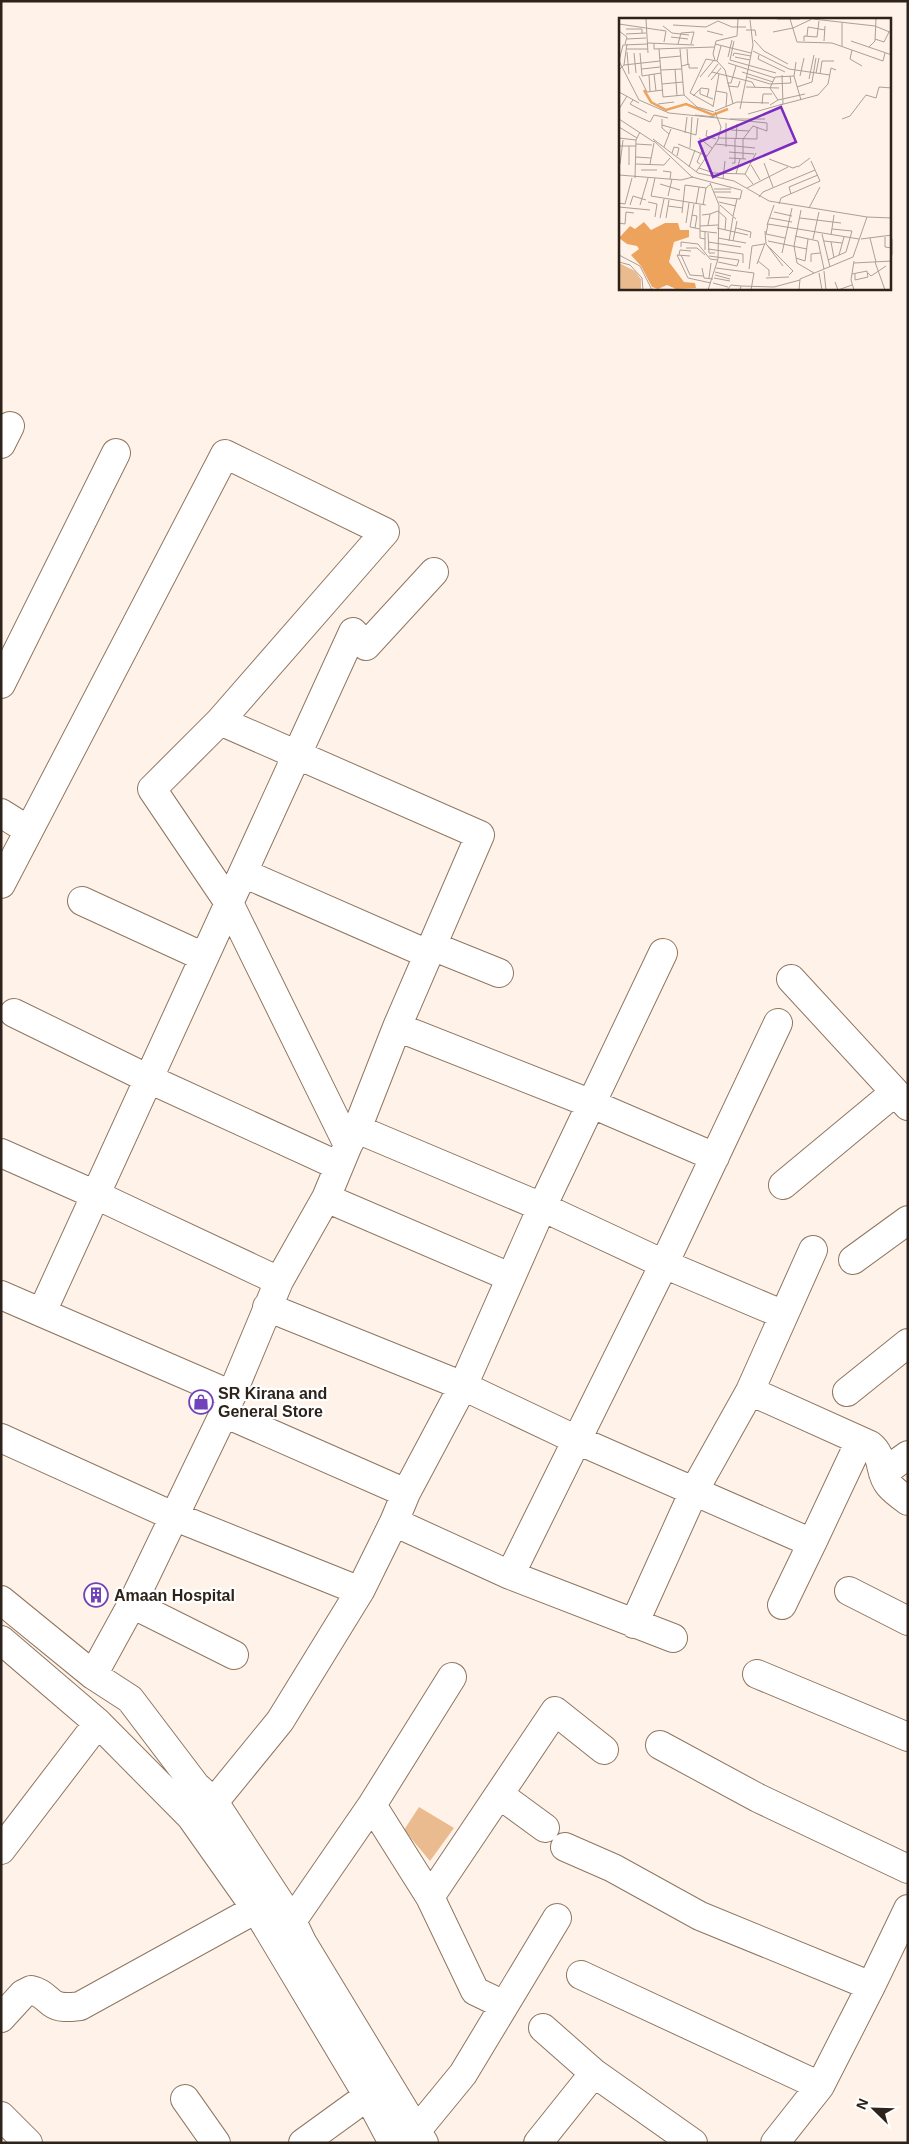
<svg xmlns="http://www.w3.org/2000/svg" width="909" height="2144" viewBox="0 0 909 2144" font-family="Arial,sans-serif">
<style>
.green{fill:#ebbb90}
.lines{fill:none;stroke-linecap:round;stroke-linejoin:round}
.minor-casing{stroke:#8f7660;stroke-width:30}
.minor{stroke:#fff;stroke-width:28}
.labels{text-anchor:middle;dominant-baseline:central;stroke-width:4.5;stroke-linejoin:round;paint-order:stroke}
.poi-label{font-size:16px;font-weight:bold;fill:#2d231a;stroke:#fff;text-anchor:start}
.inset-river{fill:none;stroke:#eea35d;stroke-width:2.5}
.inset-road{fill:none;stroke:#aba096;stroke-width:1}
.view{fill:#7b2cbf;fill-opacity:0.15;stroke:#7b2cbf;stroke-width:2.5}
.inset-edge{fill:none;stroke:#2d231a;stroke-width:2.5}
</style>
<rect width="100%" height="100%" fill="#fff3e9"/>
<!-- green -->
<path class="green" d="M 419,1807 L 454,1828 L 430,1861 L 404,1830 Z"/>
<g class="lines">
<!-- minor casing -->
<g class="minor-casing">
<path id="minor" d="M 1,444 L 10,426
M 1,684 L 116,453
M 1,813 L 28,830
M 243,873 L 428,954
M 1,884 L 225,454 L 385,532 L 220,721 L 152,789 L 229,903 L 348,1145
M 82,901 L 204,957
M 432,946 L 499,973
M 791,979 L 908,1106
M 14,1013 L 149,1079 L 339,1166
M 397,1027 L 592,1104 L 715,1157
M 357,1129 L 542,1207 L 664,1264 L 784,1315
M 1,1153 L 96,1195 L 279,1281
M 783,1185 L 895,1092
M 326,1198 L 510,1277
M 853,1260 L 908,1220
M 1,1295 L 232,1395
M 267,1307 L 463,1386 L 577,1440 L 812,1543 L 782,1605
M 42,1312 L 353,632 L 366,646 L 434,572
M 750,1391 L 870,1445 C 885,1457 878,1472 889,1485 C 894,1491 901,1496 908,1501
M 847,1392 L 908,1343
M 224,1413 L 406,1493
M 1,1438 L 173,1516 L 360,1591
M 883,1473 L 908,1455
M 394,1522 L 510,1575 L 673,1638
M 812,1543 L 860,1441
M 510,1575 L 664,1264 L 778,1023
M 849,1591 L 908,1621
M 1,1600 L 93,1675 L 130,1699 L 196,1786 L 214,1802 L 292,1921 L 302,1942 L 424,2143
M 132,1604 L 234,1655
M 634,1624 L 694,1491 L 750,1391 L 813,1250
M 1,1640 L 98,1723 L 191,1817 L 256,1909 L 368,2096 L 393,2143
M 757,1674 L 908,1737
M 93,1675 L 132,1604 L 224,1413 L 279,1281 L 326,1198 L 348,1145 L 357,1129 L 397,1027 L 480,835 L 220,721
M 660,1745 L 758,1798 L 908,1869
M 500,1795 L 545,1828
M 372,1805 L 430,1897 L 475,1991 L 504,2005
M 191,1817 L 214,1802 L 280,1721 L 360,1591 L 394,1522 L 406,1493 L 463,1386 L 542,1207 L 663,953
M 565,1847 L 613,1868 L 700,1916 L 871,1986
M 1,1850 L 98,1723
M 430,1897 L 555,1711 L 604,1750
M 281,1933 L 292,1921 L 372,1805 L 452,1677
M 581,1975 L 820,2086
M 1,2018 L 23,1994 L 31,1990 C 41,1992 44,1997 52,2003 C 60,2009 71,2007 80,2006 L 256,1909
M 543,2028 L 594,2073 L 693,2143
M 185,2099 L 216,2143
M 1,2116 L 28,2143
M 417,2130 L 463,2074 L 557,1918
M 303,2143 L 383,2085
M 538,2143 L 594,2073
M 775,2143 L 820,2086 L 871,1986 L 908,1909"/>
</g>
<!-- minor -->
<use href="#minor" class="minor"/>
</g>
<!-- icons -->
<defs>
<g id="shop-ring" transform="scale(1.25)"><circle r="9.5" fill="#fff" stroke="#7242ba" stroke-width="1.5"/><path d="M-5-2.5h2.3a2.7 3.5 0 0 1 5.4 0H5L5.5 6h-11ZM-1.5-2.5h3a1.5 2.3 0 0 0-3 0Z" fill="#7242ba"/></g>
<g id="building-ring" transform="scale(1.25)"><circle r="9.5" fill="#fff" stroke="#7242ba" stroke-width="1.5"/><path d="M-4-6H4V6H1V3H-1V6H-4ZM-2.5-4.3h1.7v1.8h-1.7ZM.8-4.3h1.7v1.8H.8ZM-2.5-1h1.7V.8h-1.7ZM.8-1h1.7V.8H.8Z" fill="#7242ba"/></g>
</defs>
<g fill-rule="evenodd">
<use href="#shop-ring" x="201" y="1402"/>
<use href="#building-ring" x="96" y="1595"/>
</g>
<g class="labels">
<!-- poi labels -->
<g class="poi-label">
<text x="218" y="1393">SR Kirana and<tspan x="218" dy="18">General Store</tspan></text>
<text x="114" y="1595">Amaan Hospital</text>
</g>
</g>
<!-- overview -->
<g transform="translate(619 18)">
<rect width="272" height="272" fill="#fff3e9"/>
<path d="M 0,245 L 16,253 L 22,261 L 22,272 L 0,272 Z" fill="#ebbb90"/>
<path d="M 25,204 L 32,212 L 46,205 L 59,205 L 61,212 L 70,212 L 70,219 L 55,224 L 50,244 L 65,264 L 76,265 L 77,270 L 57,271 L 48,267 L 39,271 L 33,269 L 22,248 L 12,237 L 20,231 L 18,228 L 8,226 L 0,220 L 11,208 L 16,211 Z" fill="#eea35d"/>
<path class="inset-river" d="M 25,72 L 32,84 L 47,92 L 67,86 L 94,97 L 109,91"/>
<path class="inset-road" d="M 27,1 L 29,35M 158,1 L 181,1M 171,1 L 178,24 L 213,25 L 264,43 L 266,35M 194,1 L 256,8 L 273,15M 0,6 L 47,13 L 45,24M 54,7 L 87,9 L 99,3 L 113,9 L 127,9M 44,8 L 53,15 L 70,17M 7,11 L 23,11 L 23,15M 127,12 L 136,12 L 137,18M 0,13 L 8,19 L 6,26M 88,13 L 104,17M 154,14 L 174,10 L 193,1M 7,16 L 27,15M 188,18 L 189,9 L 206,12M 52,19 L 69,21M 8,21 L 27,20M 256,21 L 265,24 L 270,14M 135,22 L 145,33 L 169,46M 115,23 L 111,42 L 157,55M 185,23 L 185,18 L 198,19 L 200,3M 205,23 L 206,8M 232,23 L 273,37M 29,25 L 75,27M 35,25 L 35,31 L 95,29M 59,26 L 62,15 L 75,14 L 72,26M 96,26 L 132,35M 102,28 L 98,43 L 106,52 L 114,86M 223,28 L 223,5M 250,29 L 256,23 L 257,1M 7,31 L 29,31M 40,31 L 44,79 L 65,77M 61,31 L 65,77M 68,31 L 69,47M 233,32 L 231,41 L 243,48M 134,33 L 170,51 L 211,57M 8,34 L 10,56M 15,35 L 17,55M 21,35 L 23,58 L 42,55M 140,37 L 139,41 L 166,54M 114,38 L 115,35 L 132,38M 109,39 L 113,22M 116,39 L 131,42M 40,40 L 62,38M 96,42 L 94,36 L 97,23 L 118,18 L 119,1M 0,43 L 20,82 L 50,95M 0,43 L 4,27 L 29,26M 177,44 L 175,58 L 182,82M 109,45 L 156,60M 5,47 L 8,26M 63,48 L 70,46 L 70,50 L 79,50M 23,51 L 41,49M 56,51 L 58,78M 0,52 L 5,47 L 41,43M 42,52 L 63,51M 93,54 L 133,64 L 136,69M 123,54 L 154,64M 197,55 L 200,40M 35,56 L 37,73M 201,56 L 203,43 L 215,43M 30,57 L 31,73M 20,58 L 28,74 L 44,72M 181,58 L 185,40M 81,59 L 95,42M 89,59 L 99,46M 128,59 L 151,66 L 172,65 L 171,58M 190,61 L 195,37M 92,62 L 102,50M 108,65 L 112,65 L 117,48M 43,66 L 64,64M 109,68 L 119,69 L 121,63M 127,69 L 160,70M 178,69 L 193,64 L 197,40M 81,71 L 81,76 L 94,81M 97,73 L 108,75 L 107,89M 0,74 L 20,85M 65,77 L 78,89 L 95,94M 74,78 L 82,70 L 90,71 L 88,79M 14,82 L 11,86 L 28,95M 159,82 L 186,76M 39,86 L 55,84M 143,86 L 144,76 L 153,76M 151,87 L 159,82 L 151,70 L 156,59 L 175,58M 161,87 L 199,77 L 209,66 L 212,50 L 217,52M 94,88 L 71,75 L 87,41 L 98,43M 94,89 L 100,56M 0,91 L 8,78M 121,91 L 134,27 L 131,2M 96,93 L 118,84 L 150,85M 9,94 L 31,104 L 35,97 L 49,100M 50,95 L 148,105 L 148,113 L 134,108 L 124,121M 129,96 L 164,86 L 163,57M 76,97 L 96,99M 0,101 L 35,124M 43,101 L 43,110 L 50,116M 111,101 L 146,101M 223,101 L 231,98 L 247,77 L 257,80 L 260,69 L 273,70M 43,107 L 77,117 L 79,100M 0,109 L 18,120M 88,112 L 87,118 L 97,121M 112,112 L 130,113M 66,115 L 68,99M 0,120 L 17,122M 80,120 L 93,130M 99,120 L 138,121 L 138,109M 34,121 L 79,155 L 115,163 L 150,183 L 248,199M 117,121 L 118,106M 35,123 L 73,159 L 122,172M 17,126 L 33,127M 59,126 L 88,138M 96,126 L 136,130M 0,128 L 17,128M 45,129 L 52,111M 107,129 L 107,105M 71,130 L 73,99M 110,134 L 135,136M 53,135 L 55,129 L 60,130 L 58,138M 17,139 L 32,140M 110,140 L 127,141M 124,141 L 124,121M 150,141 L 174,150 L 179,148M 113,145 L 116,145 L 116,121M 145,145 L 154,169M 1,146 L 4,122M 16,146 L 45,147 L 51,140M 31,146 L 35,125M 81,146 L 78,144 L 84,130M 10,147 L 10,128M 132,147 L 141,162M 70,149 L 76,132M 179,149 L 191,140M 80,150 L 95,155 L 126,156 L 134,166M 22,152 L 38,152M 44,153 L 52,154 L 51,161M 77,154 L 99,122 L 102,109 L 96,94M 117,156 L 121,141M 126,156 L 137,135M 0,157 L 62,162 L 74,159M 16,160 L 17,122 L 21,114M 36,160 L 32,178 L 87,187M 104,161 L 106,143M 41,166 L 61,172M 128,170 L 169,149M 95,171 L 112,171M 95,174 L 112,174M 172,176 L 170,169 L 199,157M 49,178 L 53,161M 98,179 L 121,181 L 123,172M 140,179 L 144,174 L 196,152M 29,184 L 38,186 L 36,199M 100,184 L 117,188M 0,185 L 6,186 L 13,160M 75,186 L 71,209 L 81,211M 77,186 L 80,169M 160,186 L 162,180 L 201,163 L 192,143M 11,187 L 14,178 L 27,182M 21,187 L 29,160M 81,187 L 81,220 L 86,221M 84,187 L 87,170M 101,187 L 117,201M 49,188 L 64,190M 0,189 L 31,192M 190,190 L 201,169M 182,192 L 175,228 L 178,245 L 195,255M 155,194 L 173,198M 63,195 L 66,167 L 87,170 L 92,166M 91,196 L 99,193 L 107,200 L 106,212M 73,197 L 78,198 L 76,210M 83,197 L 91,196 L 89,207M 114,198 L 118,181M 41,200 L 45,181M 47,200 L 50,182M 151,200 L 173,204M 181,200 L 222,205M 0,205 L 6,206 L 7,194 L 15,195M 67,205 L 70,185M 148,207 L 155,187M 81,208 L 99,207M 98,210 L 129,217M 117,210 L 132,214 L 131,220M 81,213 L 98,215M 146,213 L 147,226 L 174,253 L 170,257M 89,215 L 90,235 L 96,235M 203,216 L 211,249M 212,217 L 215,197M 176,218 L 199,223 L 205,251M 266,219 L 266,229 L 273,230M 99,220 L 127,225M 166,220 L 147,216 L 149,206 L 240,221M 251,220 L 257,244M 194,221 L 200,194M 242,221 L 273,217M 273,221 L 273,237M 110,223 L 114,199M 114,223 L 118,203M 149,223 L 188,231M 205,223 L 223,225M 89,224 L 122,229M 212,224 L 215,240M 148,227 L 164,248M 62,229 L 62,224 L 79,226 L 91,241 L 99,242M 67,230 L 78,230 L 86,237M 89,231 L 124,236 L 124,245M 86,232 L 86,214M 163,235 L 173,190M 0,237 L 21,248 L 33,272M 60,237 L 61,232 L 72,233M 62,237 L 71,257 L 84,258M 220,237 L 225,219M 71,238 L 58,237 L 69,260 L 92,265M 90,238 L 120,242 L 118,248 L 99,244M 177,240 L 186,243 L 189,221M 209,242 L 227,234 L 233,213 L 213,211M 139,243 L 150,252 L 150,258M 235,243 L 232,262 L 235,272M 0,244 L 11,247 L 23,260 L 24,272M 192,244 L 192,236 L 201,235M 256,244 L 266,272M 235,245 L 273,243M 138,246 L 146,225M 83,250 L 85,260 L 94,261M 97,250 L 135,255 L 132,272M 130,251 L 133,228 L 145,226M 205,253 L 207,272M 96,254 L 112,258M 200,255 L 203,272M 249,255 L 252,258 L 267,248M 233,256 L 248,253 L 249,259 L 236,262 L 236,256M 96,257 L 111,261M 90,260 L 92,245M 95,260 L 111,263M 147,260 L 170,259M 216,264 L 219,272 L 233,267M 94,265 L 109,269M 89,272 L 99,241 L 100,187 L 91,165M 108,272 L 112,267 L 122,268M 121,272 L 122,268 L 155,269 L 181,262M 180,272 L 181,261 L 234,239 L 248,199 L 273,200"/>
<path class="view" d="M 162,89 L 177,124 L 94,159 L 80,124 Z"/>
<rect width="272" height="272" class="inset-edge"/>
</g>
<!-- border -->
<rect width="909" height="2144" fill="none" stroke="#2d231a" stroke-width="5"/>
<!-- north arrow -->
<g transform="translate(874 2109) rotate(293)" stroke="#ffffff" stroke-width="4" paint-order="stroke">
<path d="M0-4L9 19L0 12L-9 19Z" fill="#2d231a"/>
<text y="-8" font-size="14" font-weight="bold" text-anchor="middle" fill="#2d231a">N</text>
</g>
</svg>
